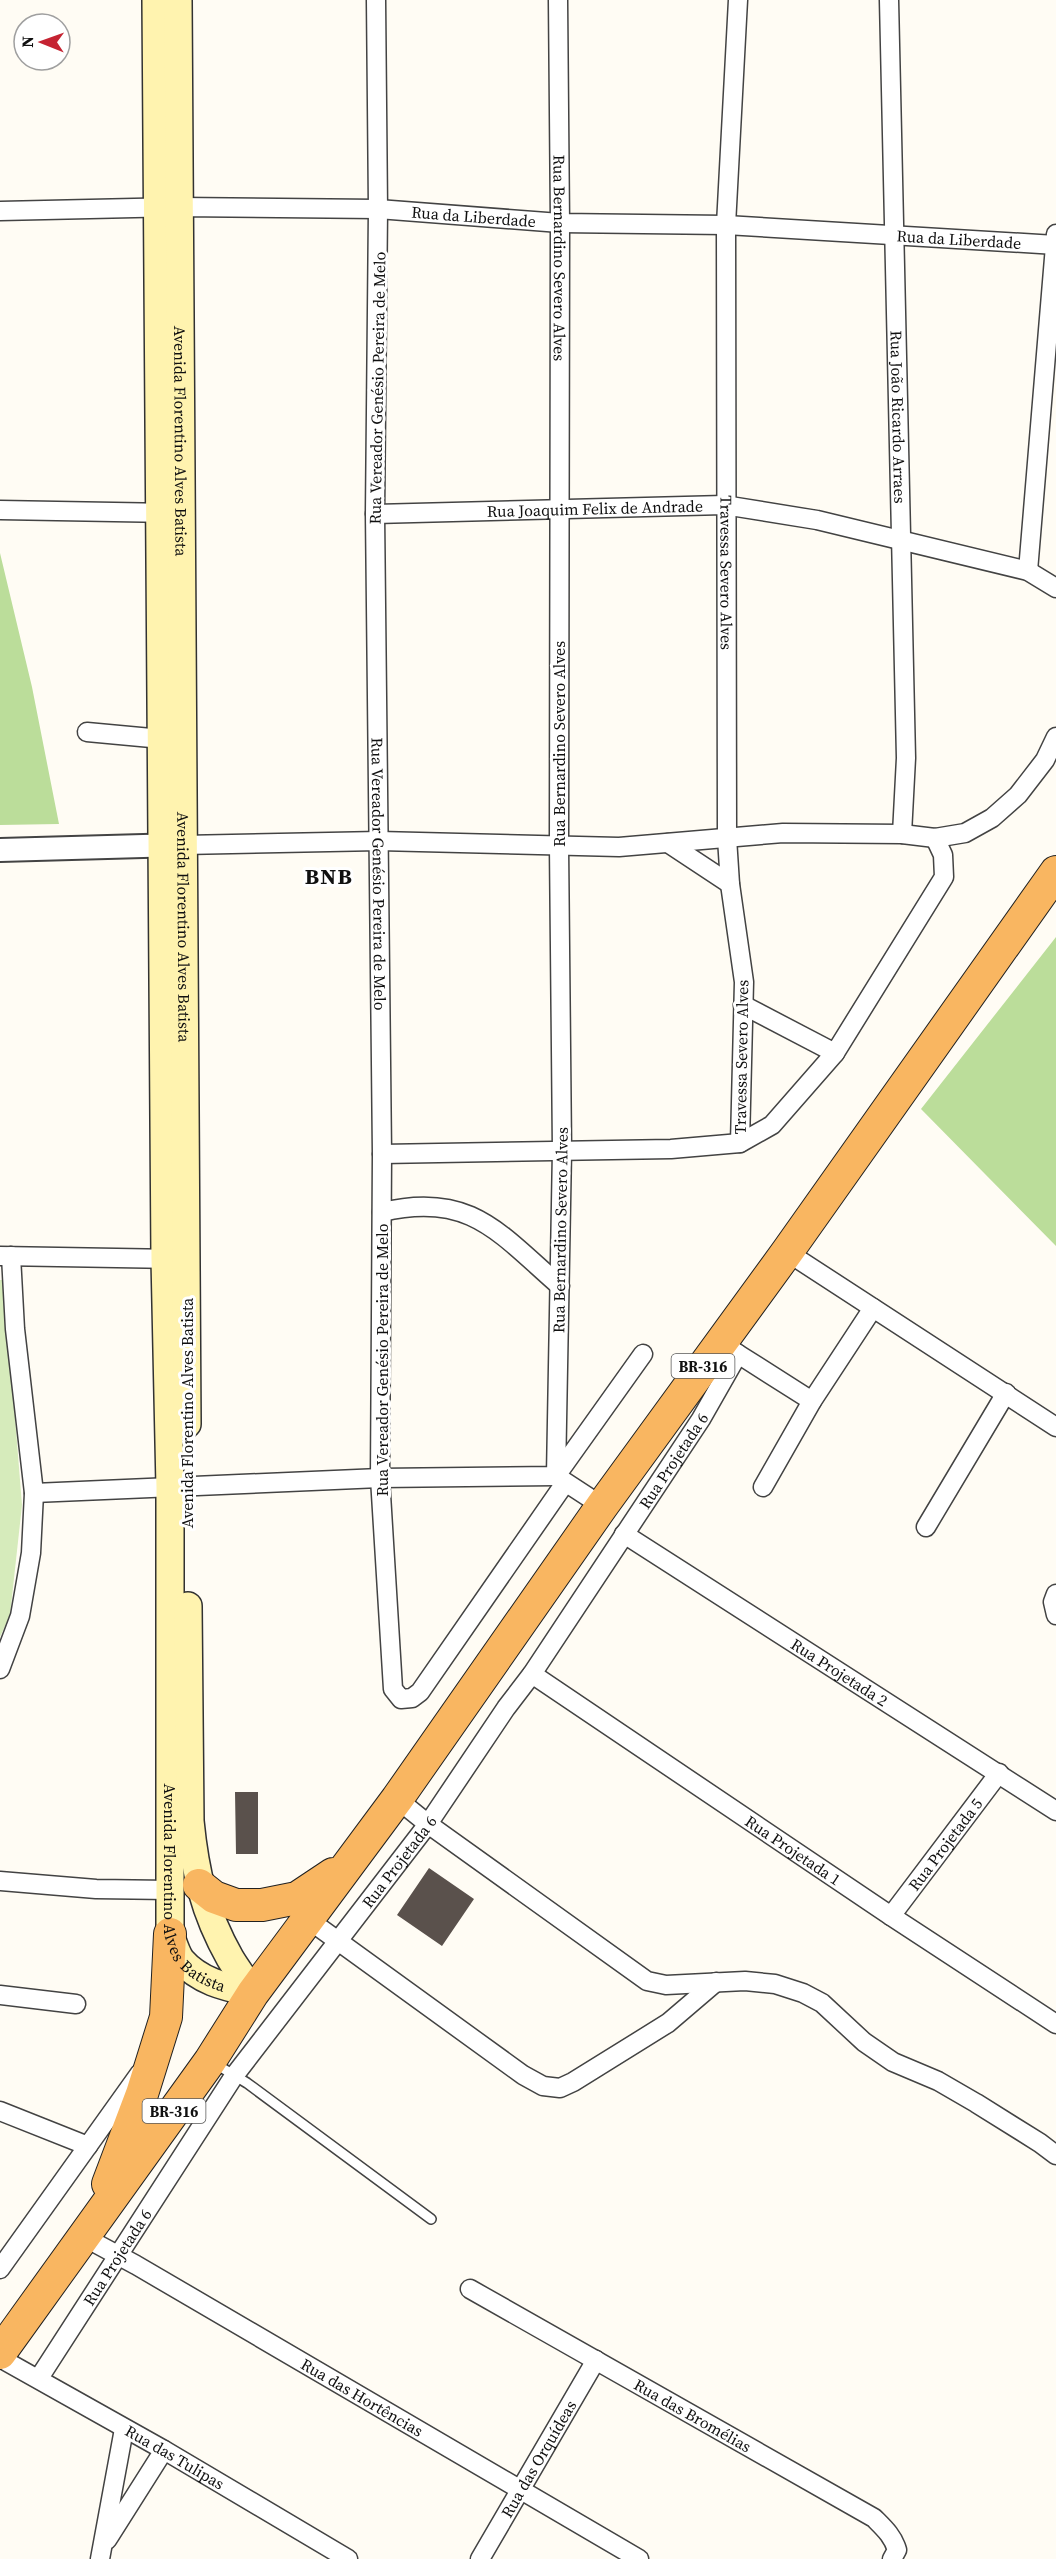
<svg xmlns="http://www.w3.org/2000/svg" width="1056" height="2559" viewBox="0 0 1056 2559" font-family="'Source Serif 4',serif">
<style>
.green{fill:#d6ebbb}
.forest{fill:#bbdd9a}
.building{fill:#5a514c}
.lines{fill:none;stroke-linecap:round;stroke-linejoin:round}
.service-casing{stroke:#434343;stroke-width:12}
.minor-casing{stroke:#434343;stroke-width:21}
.tertiary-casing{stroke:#434343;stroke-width:26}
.secondary-casing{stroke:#323232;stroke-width:30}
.trunk-casing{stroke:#212121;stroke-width:34}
.service{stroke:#fff;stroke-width:9}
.minor{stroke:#fff;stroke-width:18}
.tertiary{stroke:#fff;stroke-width:22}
.secondary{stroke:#fff3af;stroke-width:27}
.trunk{stroke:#f9b661;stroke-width:32}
.labels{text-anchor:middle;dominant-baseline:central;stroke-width:6;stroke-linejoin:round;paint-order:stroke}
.shield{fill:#fff;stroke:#585858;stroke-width:1.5}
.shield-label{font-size:15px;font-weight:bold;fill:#101010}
.street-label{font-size:16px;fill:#101010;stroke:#fff}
.district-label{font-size:22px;font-weight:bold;letter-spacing:1.5px;fill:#101010;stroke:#fff}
</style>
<rect width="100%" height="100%" fill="#fffcf4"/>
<!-- green -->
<path class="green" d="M 0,1280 L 4,1280 L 22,1505 L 10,1615 L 0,1637 Z"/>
<!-- forest -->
<path class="forest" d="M 0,553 L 32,687 L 59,824 L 0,825 Z
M 1056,937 L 1056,1246 L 921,1109 Z"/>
<!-- building -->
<path class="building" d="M 235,1792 L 258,1792 L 258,1854 L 236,1854 Z
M 429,1868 L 474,1899 L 442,1946 L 397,1915 Z"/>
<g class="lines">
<!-- service casing -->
<g class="service-casing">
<path id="service" d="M 214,2063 L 247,2083 L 431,2219"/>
</g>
<!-- minor casing -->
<g class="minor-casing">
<g id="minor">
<path id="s1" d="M 376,0 L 378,209 L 375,514 L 382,1154 L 380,1478 L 393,1689 L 401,1699 L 412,1698 L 420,1692 L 565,1483"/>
<path id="s2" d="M 558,0 L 560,223 L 559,846 L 562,1150 L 556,1476 L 602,1506"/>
<path id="s3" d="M 738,0 L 726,225 L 727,838 L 730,884 L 744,982 L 740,1143"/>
<path id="s4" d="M 889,0 L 906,758 L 902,834"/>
<path id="s5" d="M 0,211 L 179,207 L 378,209 L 560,223 L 726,225 L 1056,245"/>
<path d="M 0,510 L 171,513"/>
<path id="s6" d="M 375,514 L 724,505 L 817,520 L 1028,571 L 1056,588"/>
<path d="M 1028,571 L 1056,234"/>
<path d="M 87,732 L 162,739"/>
<path d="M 668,843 L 730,884"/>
<path d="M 183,845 L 379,841 L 619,847 L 783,833 L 902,834 L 935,838 L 965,833 L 992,818 L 1018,795 L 1045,760 L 1056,737"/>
<path d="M 743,1005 L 835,1053"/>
<path d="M 382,1154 L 671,1149 L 740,1143 L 772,1125 L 835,1053 L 944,877 L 943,855 L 935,838"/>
<path d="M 382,1212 C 470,1191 499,1233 560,1286"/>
<path d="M 787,1252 L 1056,1427"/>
<path d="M 0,1256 L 175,1259"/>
<path d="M 738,1354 L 812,1401"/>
<path d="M 763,1487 L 812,1401 L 873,1308"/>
<path d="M 34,1493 L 380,1478 L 556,1476 L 643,1354"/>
<path d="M 926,1527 L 1006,1393"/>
<path id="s7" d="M 624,1534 L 1056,1811"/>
<path d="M 1056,1594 L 1053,1602 L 1056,1615"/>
<path d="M 0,1669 L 20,1616 L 31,1553 L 34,1493 L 15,1329 L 11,1256"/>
<path id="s8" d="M 532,1674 L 891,1916 L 1056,2024"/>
<path d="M 397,1799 L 428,1824 L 647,1981 L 666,1985 L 745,1981 L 775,1984 L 803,1993 L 822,2003 L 864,2042 L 893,2062 L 938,2081 L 976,2103 L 1040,2143 L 1056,2155"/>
<path d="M 0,1881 L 96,1889 L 170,1890"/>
<path id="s9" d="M 891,1916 L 999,1773"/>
<path d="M 309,1920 L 523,2075 L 543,2086 L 560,2088 L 573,2082 L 668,2023 L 716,1982"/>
<path d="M 0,1995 L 76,2004"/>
<path d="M 0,2111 L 88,2146"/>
<path id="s10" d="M 84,2237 L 136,2265 L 639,2559"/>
<path d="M 0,2269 L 140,2073"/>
<path id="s11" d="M 470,2289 L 874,2518 C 884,2528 893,2536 897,2550 L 892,2559"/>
<path id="s12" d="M 0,2358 L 164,2450 L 348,2559"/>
<path id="s13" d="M 39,2378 L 234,2076 L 428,1824 L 506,1708 L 532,1674 L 701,1419 L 738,1354 L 721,1342"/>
<path d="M 107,2540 L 164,2450"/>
<path d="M 100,2559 L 124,2429"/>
<path id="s14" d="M 480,2559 L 596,2360"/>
</g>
</g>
<!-- tertiary casing -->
<g class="tertiary-casing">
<path id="tertiary" d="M 0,850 L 179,845"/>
</g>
<!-- secondary casing -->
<g class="secondary-casing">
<g id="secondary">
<path id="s15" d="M 156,0 L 165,1259 L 170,1487 L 170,1934 C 173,1942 176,1953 181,1960 C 200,1982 226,1987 253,1993"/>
<path id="s16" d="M 178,0 L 187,1424"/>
<path d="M 188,1606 L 190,1821 C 195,1872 204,1912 230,1958 C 237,1970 246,1981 253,1993"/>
</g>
</g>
<!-- trunk casing -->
<g class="trunk-casing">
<path id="trunk" d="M 199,1885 L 214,1897 L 236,1905 L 262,1905 L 297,1898 L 333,1874
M 108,2184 L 142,2094 L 166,2017 L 170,1934
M 0,2353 L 210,2061 L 253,1993 L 397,1799 L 602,1506 L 787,1252 L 1056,872"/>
</g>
<!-- service -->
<use href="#service" class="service"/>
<!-- minor -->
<use href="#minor" class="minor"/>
<!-- tertiary -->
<use href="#tertiary" class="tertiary"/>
<!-- secondary -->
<use href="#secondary" class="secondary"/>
<!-- trunk -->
<use href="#trunk" class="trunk"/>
</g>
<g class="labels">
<!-- shield labels -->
<g class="shield">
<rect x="671.5" y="1354" width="63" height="24" rx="4.5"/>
<rect x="142.5" y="2099" width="63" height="24" rx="4.5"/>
</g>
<g class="shield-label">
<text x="703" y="1366">BR-316</text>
<text x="174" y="2111">BR-316</text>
</g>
<!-- street labels -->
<g class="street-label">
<text stroke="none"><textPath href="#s5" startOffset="474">Rua da Liberdade</textPath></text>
<text stroke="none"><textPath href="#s5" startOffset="960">Rua da Liberdade</textPath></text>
<text stroke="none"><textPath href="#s2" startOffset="258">Rua Bernardino Severo Alves</textPath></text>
<text transform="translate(377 388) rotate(-89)">Rua Vereador Genésio Pereira de Melo</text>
<text stroke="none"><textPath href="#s4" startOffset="417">Rua João Ricardo Arraes</textPath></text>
<text stroke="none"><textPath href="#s16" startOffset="441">Avenida Florentino Alves Batista</textPath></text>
<text stroke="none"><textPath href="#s6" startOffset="220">Rua Joaquim Felix de Andrade</textPath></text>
<text stroke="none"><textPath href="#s3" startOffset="573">Travessa Severo Alves</textPath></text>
<text transform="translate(559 744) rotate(-90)">Rua Bernardino Severo Alves</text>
<text stroke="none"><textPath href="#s1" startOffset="874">Rua Vereador Genésio Pereira de Melo</textPath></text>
<text stroke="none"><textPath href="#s16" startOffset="927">Avenida Florentino Alves Batista</textPath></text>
<text transform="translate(741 1057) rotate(-89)">Travessa Severo Alves</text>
<text transform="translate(560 1230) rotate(-89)">Rua Bernardino Severo Alves</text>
<text transform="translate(382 1360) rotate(-90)">Rua Vereador Genésio Pereira de Melo</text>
<text transform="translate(187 1413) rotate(-90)">Avenida Florentino Alves Batista</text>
<text stroke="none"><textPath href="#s13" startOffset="1116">Rua Projetada 6</textPath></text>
<text stroke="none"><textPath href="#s7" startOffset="256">Rua Projetada 2</textPath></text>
<text stroke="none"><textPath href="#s9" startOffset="90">Rua Projetada 5</textPath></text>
<text stroke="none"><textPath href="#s8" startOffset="315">Rua Projetada 1</textPath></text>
<text stroke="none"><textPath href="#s13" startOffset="630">Rua Projetada 6</textPath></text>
<text stroke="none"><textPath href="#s15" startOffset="1899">Avenida Florentino Alves Batista</textPath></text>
<text stroke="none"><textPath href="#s13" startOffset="144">Rua Projetada 6</textPath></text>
<text stroke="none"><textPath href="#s10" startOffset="321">Rua das Hortências</textPath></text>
<text stroke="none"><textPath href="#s11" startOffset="256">Rua das Bromélias</textPath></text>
<text stroke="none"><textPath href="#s12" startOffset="201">Rua das Tulipas</textPath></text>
<text stroke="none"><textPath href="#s14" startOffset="116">Rua das Orquídeas</textPath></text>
</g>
<!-- district labels -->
<g class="district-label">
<text x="329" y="876">BNB</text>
</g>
</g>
<!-- north arrow -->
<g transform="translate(42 42) rotate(271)"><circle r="28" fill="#ffffff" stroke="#9f9f9f" stroke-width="1.5"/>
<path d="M0-4.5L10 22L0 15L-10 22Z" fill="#c52332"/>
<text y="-9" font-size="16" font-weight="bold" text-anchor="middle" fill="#101010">N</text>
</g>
</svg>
